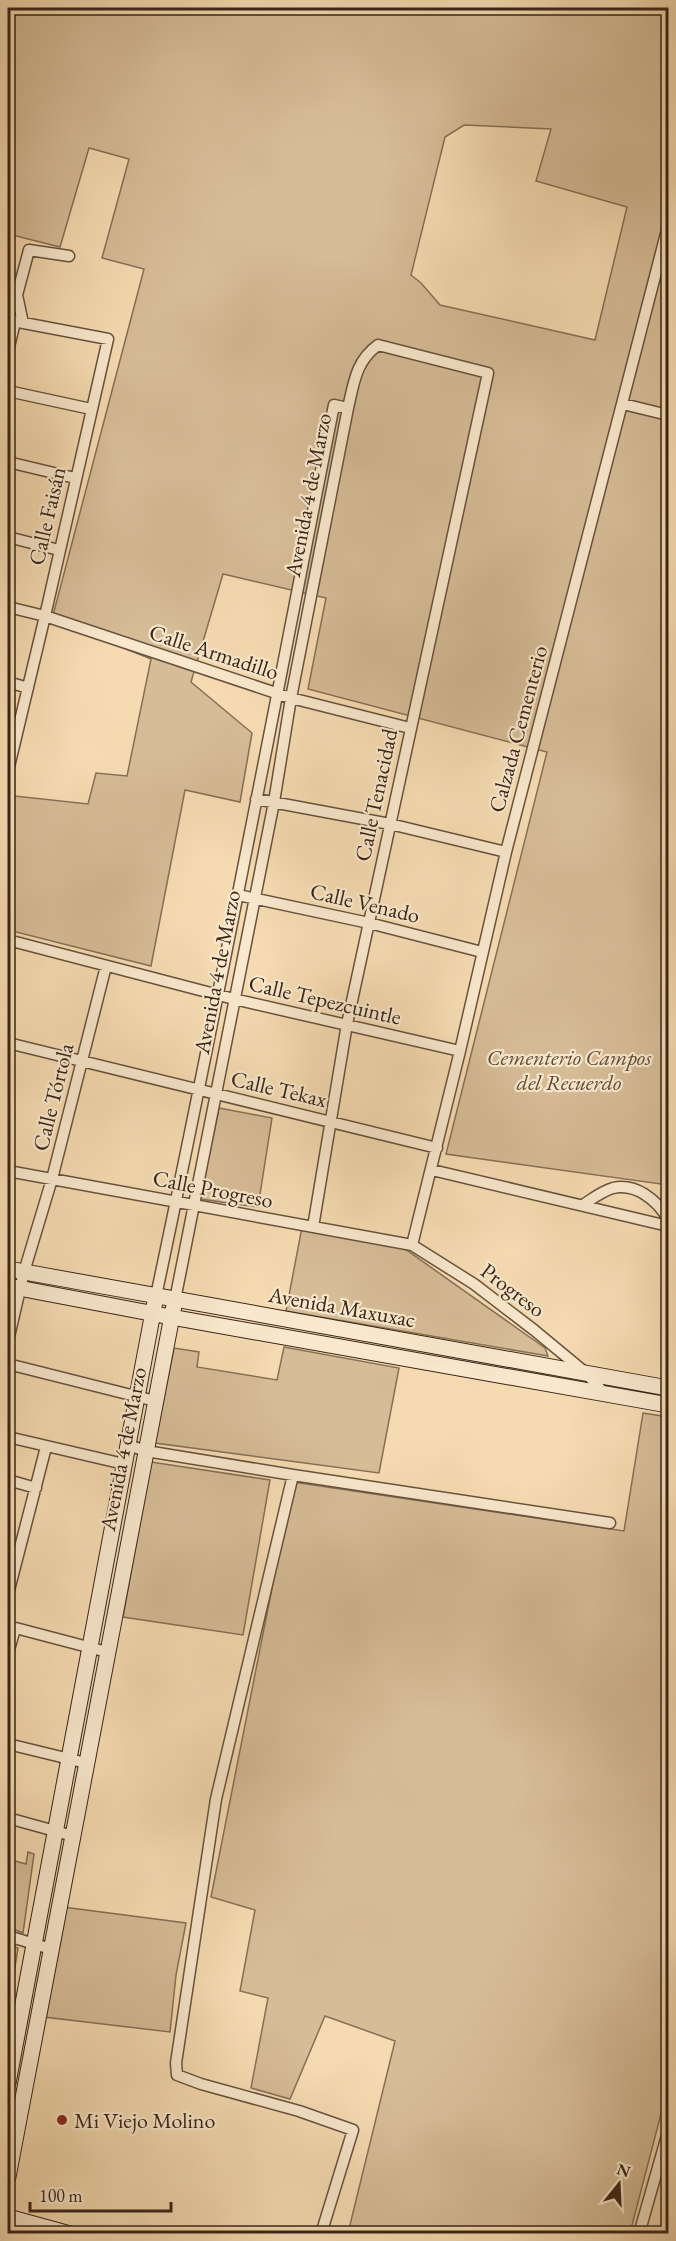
<svg xmlns="http://www.w3.org/2000/svg" width="676" height="2241" viewBox="0 0 676 2241" font-family="'EB Garamond',serif">
<style>
.green{fill:#d6bc97;stroke:#867056;stroke-width:1.5;fill-rule:evenodd}
.lines{fill:none;stroke-linecap:round;stroke-linejoin:round}
.street-casing{stroke:#67523d;stroke-width:13}
.secondary-casing{stroke:#372416;stroke-width:17}
.street{stroke:#f9e8cd;stroke-width:10}
.secondary{stroke:#f9e8cd;stroke-width:15}
.poi-dot{fill:#8f2418;stroke:#f9e8cd;stroke-width:2}
.labels{text-anchor:middle;dominant-baseline:central;stroke-width:4.5;stroke-linejoin:round;paint-order:stroke}
.street-label{font-size:22px;fill:#372416;stroke:#f9e8cd}
.park-label{font-size:22px;font-style:italic;fill:#5f4a36;stroke:#f9e8cd}
.poi-label{font-size:22px;fill:#372416;stroke:#f9e8cd;text-anchor:start}
</style>
<rect width="100%" height="100%" fill="#f6dbb2"/>
<filter id="stains"><feTurbulence type="fractalNoise" baseFrequency=".00333" numOctaves="4"/><feColorMatrix values="0 0 0 0 .2 0 0 0 0 .09 0 0 0 0 .02 0 0 0 .5 -.17"/></filter>
<radialGradient id="worn" r=".72"><stop offset=".6" stop-color="#630" stop-opacity="0"/><stop offset="1" stop-color="#630" stop-opacity=".3"/></radialGradient>
<!-- green -->
<path class="green" d="M 8,8 L 668,8 L 668,1185 L 446,1154 L 547,752 L 308,689 L 326,598 L 223,574 L 191,682 L 252,733 L 240,802 L 185,790 L 151,966 L 8,930 L 8,826 L 15,796 L 88,804 L 96,773 L 127,776 L 151,659 L 52,619 L 144,269 L 102,258 L 129,159 L 89,148 L 60,247 L 8,234 ZM 464,125 L 551,129 L 536,181 L 627,207 L 595,340 L 440,305 L 421,283 L 411,275 L 445,137 Z
M 219,1108 L 272,1118 L 258,1207 L 200,1199 Z
M 302,1227 L 385,1242 L 405,1249 L 545,1348 L 548,1356 L 286,1311 Z
M 284,1347 L 399,1368 L 379,1473 L 155,1443 L 174,1348 L 199,1352 L 197,1367 L 277,1380 Z
M 643,1413 L 668,1417 L 668,2087 L 630,2233 L 348,2233 L 395,2041 L 325,2016 L 290,2099 L 251,2088 L 268,1998 L 240,1991 L 255,1910 L 211,1897 L 293,1482 L 624,1531 Z
M 151,1462 L 270,1480 L 243,1635 L 123,1617 Z
M 28,1852 L 34,1854 L 23,1933 L 8,1927 L 8,1859 L 26,1864 Z
M 63,1907 L 186,1923 L 176,1975 L 170,2032 L 44,2017 Z
M 8,1945 L 18,1948 L 8,2011 Z"/>
<g class="lines">
<!-- street casing -->
<g class="street-casing">
<path id="street" d="M 8,320 L 108,339 L 45,616 L 8,771
M 23,323 L 17,295 L 29,250 L 69,256
M 8,351 L 15,322
M 8,391 L 91,409
M 623,404 L 668,415
M 8,462 L 75,478
M 8,537 L 59,550
M 8,607 L 45,616 L 291,698 L 410,728
M 8,682 L 28,688
M 256,799 L 390,824 L 506,852
M 238,895 L 369,923 L 482,952
M 8,940 L 234,999 L 460,1051
M 8,1043 L 437,1148
M 432,1170 L 668,1226
M 8,1171 L 412,1245 L 474,1284 L 534,1330 L 586,1373 L 604,1393
M 583,1205 C 592,1199 602,1191 613,1188 C 636,1183 657,1200 668,1219
M 313,1227 L 347,1024 L 488,373 L 378,345 C 356,361 354,382 348,408
M 412,1245 L 460,1051 L 506,852 L 668,226
M 156,1296 C 219,1000 275,702 334,405 L 348,408 L 291,698 L 274,802 L 175,1300
M 8,1341 L 24,1272 L 52,1179 L 106,966
M 8,1364 L 155,1401
M 8,1437 L 124,1464
M 128,1445 L 146,1451 L 293,1475 L 610,1523
M 293,1475 L 216,1799 L 176,2063 L 177,2075 L 201,2084 L 299,2111 L 353,2130 L 321,2234
M 8,1480 L 36,1488
M 8,1594 L 46,1447
M 8,1626 L 107,1652
M 8,1653 L 15,1629
M 8,1744 L 86,1763
M 8,1818 L 73,1836
M 8,1936 L 51,1949
M 640,2230 L 654,2234
M 639,2234 L 668,2132"/>
</g>
<!-- secondary casing -->
<g class="secondary-casing">
<path id="secondary" d="M 8,1269 L 668,1388
M 8,1286 L 171,1317 L 668,1405
M 8,2083 L 156,1296
M 8,2177 L 175,1300
M 8,2217 L 70,2234"/>
</g>
<!-- street -->
<use href="#street" class="street"/>
<!-- secondary -->
<use href="#secondary" class="secondary"/>
</g>
<!-- markers -->
<circle class="poi-dot" cx="62" cy="2120" r="6"/>
<g class="labels">
<!-- street labels -->
<g class="street-label">
<text transform="translate(308 495) rotate(-79)">Avenida 4 de Marzo</text>
<text transform="translate(47 516) rotate(-77)">Calle Faisán</text>
<text transform="translate(214 652) rotate(18)">Calle Armadillo</text>
<text transform="translate(518 729) rotate(-75)">Calzada Cementerio</text>
<text transform="translate(376 795) rotate(-78)">Calle Tenacidad</text>
<text transform="translate(365 903) rotate(13)">Calle Venado</text>
<text transform="translate(217 972) rotate(-79)">Avenida 4 de Marzo</text>
<text transform="translate(325 1000) rotate(13)">Calle Tepezcuintle</text>
<text transform="translate(279 1089) rotate(13)">Calle Tekax</text>
<text transform="translate(53 1097) rotate(-76)">Calle Tórtola</text>
<text transform="translate(213 1189) rotate(11)">Calle Progreso</text>
<text transform="translate(513 1290) rotate(37)">Progreso</text>
<text transform="translate(342 1307) rotate(10)">Avenida Maxuxac</text>
<text transform="translate(123 1449) rotate(-79)">Avenida 4 de Marzo</text>
</g>
<!-- park labels -->
<g class="park-label">
<text x="569" y="1057">Cementerio Campos<tspan x="569" dy="25">del Recuerdo</tspan></text>
</g>
<!-- poi labels -->
<g class="poi-label">
<text x="74" y="2120">Mi Viejo Molino</text>
</g>
</g>
<!-- margin -->
<rect width="676" height="2241" fill="none" stroke="#f6dbb2" stroke-width="30"/>
<rect x="9" y="9" width="658" height="2223" fill="none" stroke="#372416" stroke-width="3"/>
<rect x="15" y="15" width="646" height="2211" fill="none" stroke="#372416" stroke-width="1.5"/>
<!-- north arrow -->
<g transform="translate(619 2184) rotate(18)" stroke="#f9e8cd" stroke-width="4.5" paint-order="stroke">
<path d="M0-4.5L10 22L0 15L-10 22Z" fill="#372416"/>
<text y="-9" font-size="16" font-weight="bold" text-anchor="middle" fill="#372416">N</text>
</g>
<!-- scale -->
<path d="M30 2202v9h141v-9" fill="none" stroke="#372416" stroke-width="3"/>
<text x="39" y="2202" font-size="18" fill="#372416" stroke="#f9e8cd" stroke-width="4.5" paint-order="stroke">100 m</text>
<rect width="100%" height="100%" filter="url(#stains)"/>
<rect width="100%" height="100%" fill="url(#worn)"/>
</svg>
